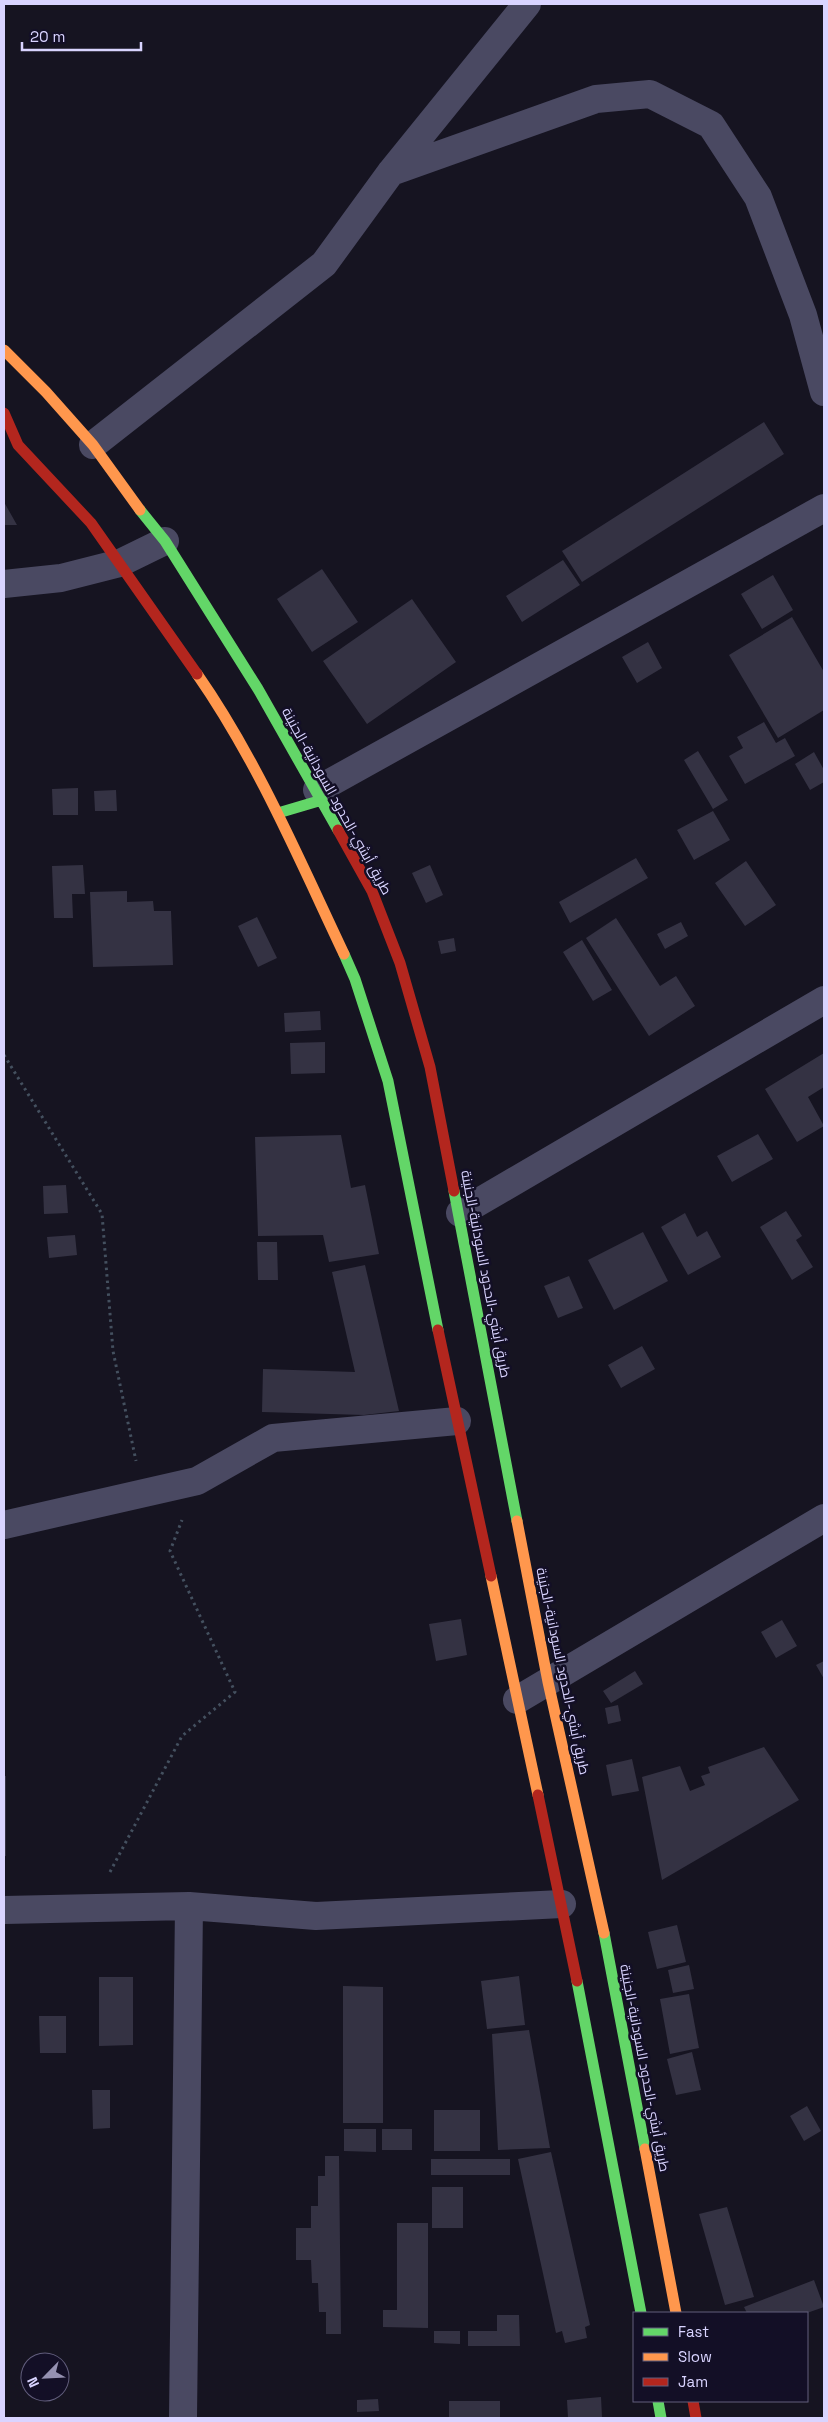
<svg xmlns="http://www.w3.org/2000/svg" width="828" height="2422" viewBox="0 0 828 2422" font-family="'Space Grotesk',Cairo,sans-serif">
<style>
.building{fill:#343243}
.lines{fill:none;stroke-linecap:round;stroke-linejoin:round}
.path{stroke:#44505f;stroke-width:3;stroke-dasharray:2.5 4;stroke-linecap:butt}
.street{stroke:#4a4962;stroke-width:28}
.fast{stroke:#63d668;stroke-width:11}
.slow{stroke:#ff974d;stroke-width:11}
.jam{stroke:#b3261e;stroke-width:11}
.labels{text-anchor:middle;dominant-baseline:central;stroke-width:5;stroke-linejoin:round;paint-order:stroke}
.street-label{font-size:14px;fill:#d9d4ff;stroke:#130f26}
</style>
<rect width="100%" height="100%" fill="#161421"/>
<!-- building -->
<path class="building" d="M 764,422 L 784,454 L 582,582 L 562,551 Z
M 4,502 L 17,525 L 4,525 Z
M 563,560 L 580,585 L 522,622 L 506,596 Z
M 322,569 L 358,622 L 312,652 L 277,599 Z
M 773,575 L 793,610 L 762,629 L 741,594 Z
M 412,599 L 456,662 L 367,724 L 323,661 Z
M 792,617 L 824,672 L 824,710 L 778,738 L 729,655 Z
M 648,642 L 662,668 L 637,683 L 622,657 Z
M 764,722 L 776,743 L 785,738 L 795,756 L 745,784 L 729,756 L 743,748 L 737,737 Z
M 698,751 L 728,800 L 713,809 L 684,760 Z
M 814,752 L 824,770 L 824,782 L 810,790 L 795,764 Z
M 78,788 L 78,815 L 53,815 L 52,789 Z
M 116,790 L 117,811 L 95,811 L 94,791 Z
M 713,811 L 730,840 L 694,860 L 677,830 Z
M 636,858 L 648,878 L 570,923 L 559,902 Z
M 746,861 L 776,905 L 745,926 L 715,883 Z
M 83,865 L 85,894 L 72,894 L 73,918 L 54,918 L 52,866 Z
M 430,865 L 443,895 L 426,903 L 412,873 Z
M 127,891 L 127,902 L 153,901 L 154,911 L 171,911 L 173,965 L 93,967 L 90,892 Z
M 257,917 L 277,958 L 258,967 L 238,926 Z
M 616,918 L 660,986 L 676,976 L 695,1006 L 649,1036 L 586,938 Z
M 681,922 L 688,936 L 665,949 L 657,934 Z
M 454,938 L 456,951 L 441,954 L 438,941 Z
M 582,940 L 612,990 L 593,1001 L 563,952 Z
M 320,1011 L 321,1030 L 285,1032 L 284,1013 Z
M 325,1042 L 325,1073 L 291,1074 L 290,1043 Z
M 824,1053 L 824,1087 L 808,1097 L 824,1126 L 797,1142 L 765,1089 Z
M 758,1134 L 773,1159 L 732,1182 L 717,1156 Z
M 341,1135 L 351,1188 L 365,1185 L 379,1254 L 329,1262 L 323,1235 L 258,1236 L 255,1137 Z
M 66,1185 L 68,1213 L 44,1214 L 43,1186 Z
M 786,1211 L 802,1236 L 796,1240 L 813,1267 L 792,1280 L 760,1227 Z
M 685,1213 L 697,1237 L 707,1231 L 721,1257 L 688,1275 L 661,1227 Z
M 643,1232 L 668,1281 L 614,1310 L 588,1260 Z
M 75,1235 L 77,1255 L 49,1258 L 47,1237 Z
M 257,1242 L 277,1242 L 278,1280 L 258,1280 Z
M 365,1265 L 399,1411 L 364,1415 L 262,1412 L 263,1369 L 355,1372 L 332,1272 Z
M 569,1276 L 583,1308 L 558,1318 L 544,1286 Z
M 642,1346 L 655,1369 L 621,1388 L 608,1365 Z
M 461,1619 L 467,1655 L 436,1661 L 429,1624 Z
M 782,1620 L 797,1646 L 776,1658 L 761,1632 Z
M 824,1661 L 824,1679 L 816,1665 Z
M 635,1671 L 643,1684 L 611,1703 L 603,1691 Z
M 618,1705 L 621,1721 L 608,1724 L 605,1708 Z
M 764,1747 L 799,1800 L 662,1880 L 642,1777 L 680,1766 L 690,1791 L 705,1785 L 701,1776 L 710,1773 L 708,1767 Z
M 632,1759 L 639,1791 L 612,1796 L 606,1765 Z
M 4,1776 L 6,1776 L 6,1856 L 4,1856 Z
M 677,1925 L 686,1962 L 657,1969 L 648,1932 Z
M 689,1965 L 694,1989 L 673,1993 L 668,1970 Z
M 519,1976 L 525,2025 L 487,2029 L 481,1981 Z
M 99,1977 L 133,1977 L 133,2045 L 99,2046 Z
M 343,1986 L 383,1987 L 383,2123 L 343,2123 Z
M 689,1994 L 699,2048 L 670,2054 L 660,1999 Z
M 39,2016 L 66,2016 L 66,2053 L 40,2053 Z
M 529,2030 L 550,2148 L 498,2150 L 492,2034 Z
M 692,2052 L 701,2090 L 676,2095 L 667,2059 Z
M 92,2090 L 110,2090 L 110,2128 L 93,2129 Z
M 807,2106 L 821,2131 L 804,2141 L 790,2116 Z
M 434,2110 L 480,2110 L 480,2151 L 434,2151 Z
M 344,2129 L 376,2129 L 376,2152 L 344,2151 Z
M 382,2129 L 412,2129 L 412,2150 L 382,2150 Z
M 551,2152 L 590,2325 L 585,2327 L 587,2338 L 565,2343 L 562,2331 L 556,2333 L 518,2159 Z
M 325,2156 L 339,2156 L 341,2334 L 326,2334 L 326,2312 L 319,2312 L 318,2283 L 312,2283 L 311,2260 L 296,2260 L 296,2228 L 311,2228 L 311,2206 L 318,2206 L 318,2176 L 325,2176 Z
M 431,2159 L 510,2159 L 510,2175 L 431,2175 Z
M 432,2187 L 463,2187 L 463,2228 L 432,2228 Z
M 727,2207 L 754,2297 L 725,2305 L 699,2214 Z
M 397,2223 L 428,2223 L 428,2328 L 383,2327 L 383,2310 L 397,2310 Z
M 814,2280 L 824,2307 L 807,2313 L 747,2313 L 744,2307 Z
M 497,2315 L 519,2315 L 520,2346 L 468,2346 L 468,2331 L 497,2331 Z
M 434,2331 L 460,2331 L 460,2344 L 434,2343 Z
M 601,2397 L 602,2417 L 568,2418 L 567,2400 Z
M 378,2399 L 379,2411 L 357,2412 L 357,2400 Z
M 449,2401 L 500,2401 L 500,2418 L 449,2418 Z"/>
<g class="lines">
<!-- path -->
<path class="path" d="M 4,1055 L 102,1214 L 113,1351 L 136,1461
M 110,1872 L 182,1736 L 235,1692 L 170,1551 L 182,1520"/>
<!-- street -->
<path class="street" d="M 391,172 L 596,99 L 650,94 L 711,125 L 758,197 L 803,315 L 824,392
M 93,445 L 324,264 L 391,172 L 527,4
M 4,584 L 61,578 L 120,563 L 165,541
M 317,790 L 824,508
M 460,1213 L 824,1000
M 4,1525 L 197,1481 L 273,1438 L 457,1421
M 517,1700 L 824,1518
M 4,1910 L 189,1906 L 316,1916 L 562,1904
M 183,2418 L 189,1906"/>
<!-- fast -->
<path class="fast" d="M 140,510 L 165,541 L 258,689 L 338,830
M 278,813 L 322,800
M 344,954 L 355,979 L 388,1081 L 438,1330
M 454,1191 L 517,1521
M 604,1933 L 645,2149
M 577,1981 L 641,2313
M 658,2401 L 661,2418"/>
<!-- slow -->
<path class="slow" d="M 4,350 L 46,392 L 93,445 L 140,510
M 197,674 C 257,760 299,859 344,954
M 517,1521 L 548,1682 L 604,1933
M 491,1576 L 538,1795
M 645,2149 L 676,2313"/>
<!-- jam -->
<path class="jam" d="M 4,413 L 18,445 L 91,523 L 197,674
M 338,830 L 372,891 L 400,963 L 430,1067 L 454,1191
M 438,1330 L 491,1576
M 538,1795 L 577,1981
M 693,2401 L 696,2418"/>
</g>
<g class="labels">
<!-- street labels -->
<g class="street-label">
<text transform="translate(337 801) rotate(61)">طريق أبشي-الحدود السودانية-الجنينة</text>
<text transform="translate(486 1274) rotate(79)">طريق أبشي-الحدود السودانية-الجنينة</text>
<text transform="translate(563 1671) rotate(78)">طريق أبشي-الحدود السودانية-الجنينة</text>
<text transform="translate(645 2068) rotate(79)">طريق أبشي-الحدود السودانية-الجنينة</text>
</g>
</g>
<!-- border -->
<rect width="828" height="2422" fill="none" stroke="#d9d4ff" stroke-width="10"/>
<!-- legend -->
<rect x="633" y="2312" width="175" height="90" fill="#130f26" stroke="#625e7d"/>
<rect x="643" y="2328" width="25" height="8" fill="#63d668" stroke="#625e7d"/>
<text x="678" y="2337" font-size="15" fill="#d9d4ff">Fast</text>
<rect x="643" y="2353" width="25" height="8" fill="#ff974d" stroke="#625e7d"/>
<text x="678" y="2362" font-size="15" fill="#d9d4ff">Slow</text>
<rect x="643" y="2378" width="25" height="8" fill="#b3261e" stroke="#625e7d"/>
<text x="678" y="2387" font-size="15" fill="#d9d4ff">Jam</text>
<!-- north arrow -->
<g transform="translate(45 2377) rotate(246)"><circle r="24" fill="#130f26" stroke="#625e7d"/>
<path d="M0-4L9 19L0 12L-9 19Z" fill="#9591b1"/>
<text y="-8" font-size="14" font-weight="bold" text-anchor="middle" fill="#d9d4ff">N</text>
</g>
<!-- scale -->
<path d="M22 42v8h119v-8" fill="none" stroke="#d9d4ff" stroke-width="2.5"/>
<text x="30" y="42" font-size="15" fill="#d9d4ff" stroke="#130f26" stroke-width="4" paint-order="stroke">20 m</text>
</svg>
